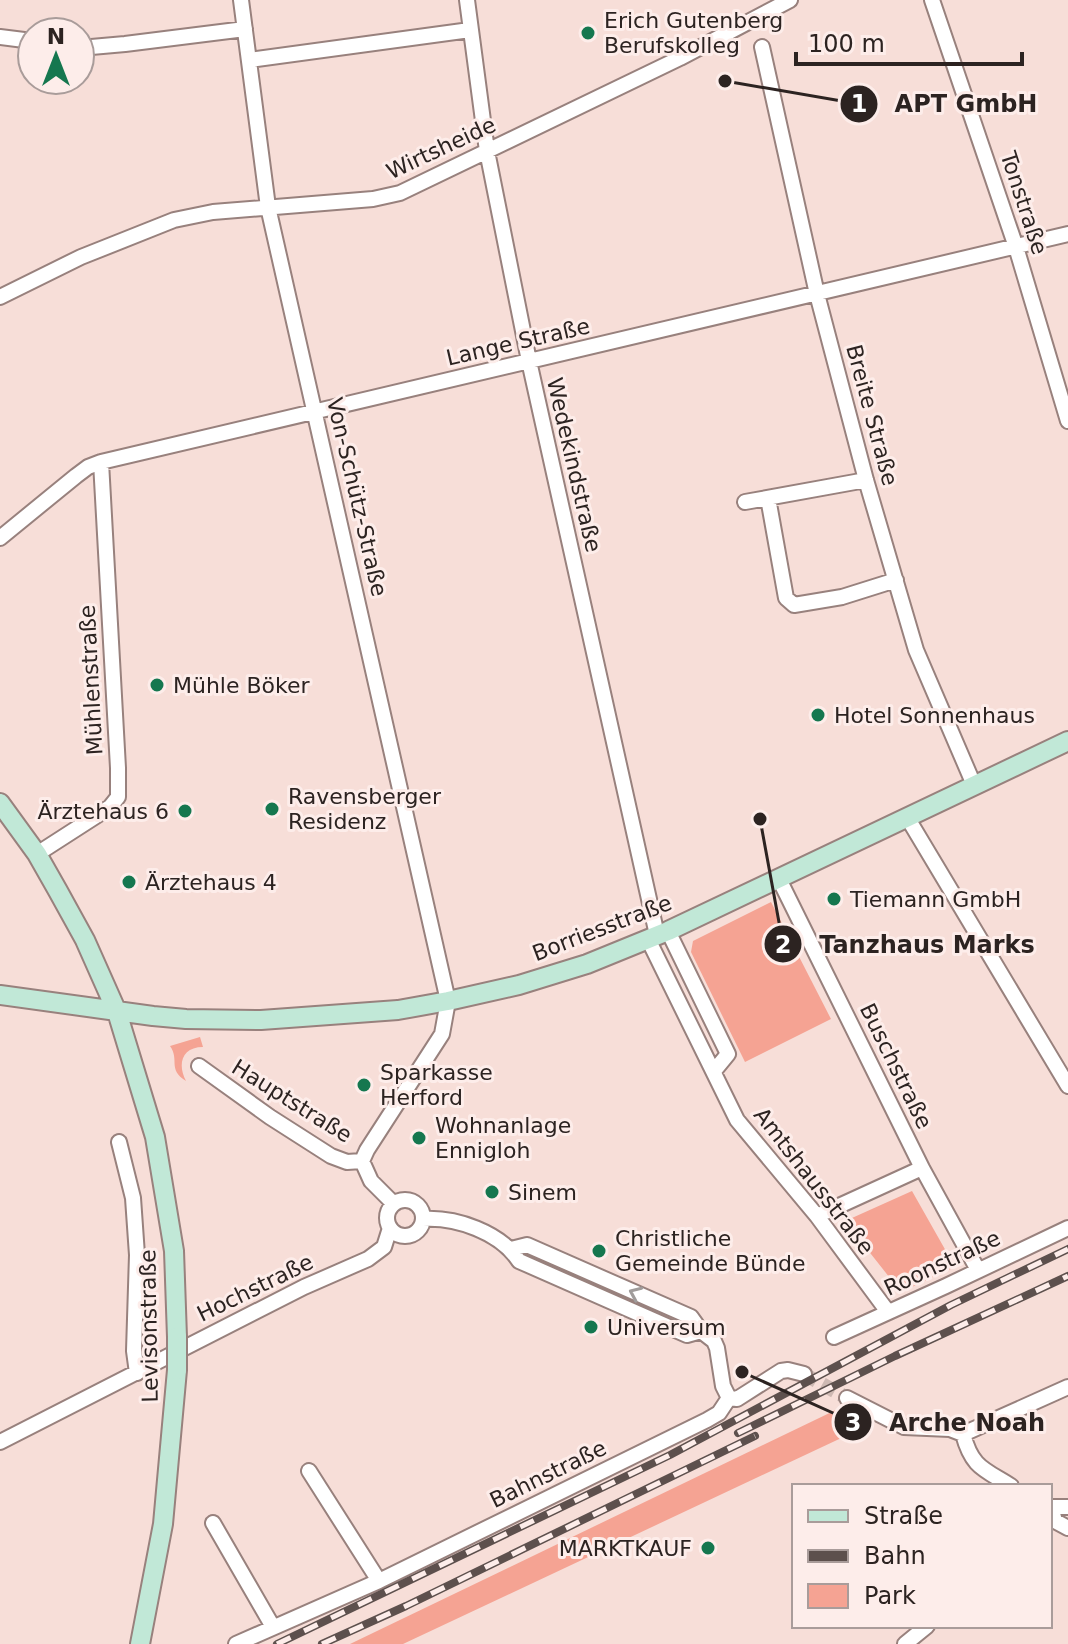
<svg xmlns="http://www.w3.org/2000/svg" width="1068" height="1644" viewBox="0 0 1068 1644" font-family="'DejaVu Sans',sans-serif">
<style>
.green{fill:#f5a393}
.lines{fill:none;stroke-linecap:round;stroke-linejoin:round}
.street-tunnel{stroke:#ceb9b3;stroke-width:14;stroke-dasharray:14 7;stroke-linecap:butt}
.street-casing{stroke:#98817d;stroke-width:18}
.secondary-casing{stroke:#98817d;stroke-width:22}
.street{stroke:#fff;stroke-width:14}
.secondary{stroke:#c1e8d7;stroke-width:18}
.rail-casing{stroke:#5d504d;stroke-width:8}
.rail{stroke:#fdedea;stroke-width:5;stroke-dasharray:15;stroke-linecap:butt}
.secondary-bridge-casing{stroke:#98817d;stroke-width:22;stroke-linecap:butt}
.secondary-bridge{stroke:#c1e8d7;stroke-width:18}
.oneway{stroke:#a09c9b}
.poi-dot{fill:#15774f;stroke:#fdedea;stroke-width:3}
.labels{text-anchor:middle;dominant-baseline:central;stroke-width:6;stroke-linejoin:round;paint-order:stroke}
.poi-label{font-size:22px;fill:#2c2321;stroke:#fdedea;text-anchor:start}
.street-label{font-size:22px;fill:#2c2321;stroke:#fdedea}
.leader{fill:none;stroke:#2c2321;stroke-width:3}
.callout-dot{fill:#2c2321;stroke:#fdedea;stroke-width:3}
.mark-label{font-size:24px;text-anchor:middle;font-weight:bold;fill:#fff}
.callout-label{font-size:24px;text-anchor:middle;font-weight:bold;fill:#2c2321;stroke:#fdedea;stroke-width:6;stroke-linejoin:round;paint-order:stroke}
</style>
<rect width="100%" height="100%" fill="#f7ded8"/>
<!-- green -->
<path class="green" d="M 771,902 L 831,1019 L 745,1062 L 691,952 L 693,941 Z
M 200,1037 L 203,1047 C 182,1047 177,1064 186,1081 C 167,1069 180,1060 170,1046 Z
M 912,1191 L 955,1267 L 901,1292 L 852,1230 L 845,1232 L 843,1222 Z
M 842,1407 L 869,1425 L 403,1644 L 350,1644 Z"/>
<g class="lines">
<!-- street-tunnel -->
<path class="street-tunnel" d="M 804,1374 L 847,1398"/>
<!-- street casing -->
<g class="street-casing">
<path id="street" d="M 241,0 L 268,207 L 448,1001 L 442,1034 L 367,1150 L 362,1161
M 467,0 L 487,151 L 529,361 L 657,935
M 932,0 L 1016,247 L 1068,421
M 0,37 L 32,41
M 762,47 L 817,294 L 866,480 L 916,650 L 974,785
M 80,48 L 125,44 L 245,29
M 249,60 L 470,30
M 0,297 L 81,257 L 174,220 L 213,212 L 373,199 L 400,193 L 680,58 L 790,0
M 768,498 L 786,598 L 794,605 L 842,597 L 896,580
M 745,502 L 866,480
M 0,538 L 76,476 L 88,467 L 101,462 L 1068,234
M 907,817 L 1068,1086
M 37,854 L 110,807 L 118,797 L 118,768 L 101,462
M 779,879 L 922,1168 L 978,1270
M 668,931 L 728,1054 L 714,1071
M 648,939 L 737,1120 L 817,1216 L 888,1312
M 199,1066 L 270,1117 L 331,1156 L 347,1162 L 362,1161 L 371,1181 L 393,1203
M 119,1142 L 133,1198 L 137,1255 L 134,1351 L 137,1373
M387 1218a18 18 0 1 1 36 0a18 18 0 1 1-36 0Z
M 817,1216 L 922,1168
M 423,1219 C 456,1217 500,1232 519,1261 L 687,1335 L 701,1331
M 511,1249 L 527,1245 L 691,1317 L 701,1331 L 714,1341 L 717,1348 L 723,1386 L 729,1398
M 834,1337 L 946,1286 L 1068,1228
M 729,1398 L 737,1399 L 781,1371 L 788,1370 L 804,1374
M 847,1398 L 904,1427 L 950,1429 L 963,1434
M 963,1434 L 1068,1387
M 963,1434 C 972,1468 984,1469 1011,1486
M 0,1442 L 304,1287 L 368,1259 L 384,1247 L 390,1228
M 309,1471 L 379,1581
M 1050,1507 L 1068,1507
M 1051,1507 L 1055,1521 L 1068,1528
M 213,1523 L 273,1627
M 236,1644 L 379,1581 L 707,1420 L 719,1413 L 729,1398
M 905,1644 L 927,1626"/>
</g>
<!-- secondary casing -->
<g class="secondary-casing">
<path id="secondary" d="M 0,803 L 37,854 L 58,891 L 85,940 L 117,1012 L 155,1137 L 174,1251 L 177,1337
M 0,995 L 153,1016 L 186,1019 L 261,1020 L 398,1010 L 448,1001 L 519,985 L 587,964 L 668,931 L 1068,741
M 140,1644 L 163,1524 L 177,1370"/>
</g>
<!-- street -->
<use href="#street" class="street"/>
<!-- secondary -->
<use href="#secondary" class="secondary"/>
<!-- rail casing -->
<g class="rail-casing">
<path id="rail" d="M 738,1433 L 895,1356 L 1068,1276
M 277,1644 L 670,1455 L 951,1305 L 1068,1249
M 322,1644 L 406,1606 L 755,1436"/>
</g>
<!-- rail -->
<use href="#rail" class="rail"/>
<!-- secondary-bridge casing -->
<g class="secondary-bridge-casing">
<path id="secondary-bridge" d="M 177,1370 L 177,1337"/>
</g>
<!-- secondary-bridge -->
<use href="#secondary-bridge" class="secondary-bridge"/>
</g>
<!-- one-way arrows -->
<defs><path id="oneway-chevron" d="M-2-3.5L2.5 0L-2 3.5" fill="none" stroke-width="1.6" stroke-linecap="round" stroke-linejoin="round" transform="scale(2)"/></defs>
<use class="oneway" href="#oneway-chevron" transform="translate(635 1293) rotate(-156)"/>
<!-- markers -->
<g class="poi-dot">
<circle cx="588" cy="33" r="8"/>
<circle cx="157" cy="685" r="8"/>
<circle cx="818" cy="715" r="8"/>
<circle cx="272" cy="809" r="8"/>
<circle cx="185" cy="811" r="8"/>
<circle cx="129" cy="882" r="8"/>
<circle cx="834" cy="899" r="8"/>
<circle cx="364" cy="1085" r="8"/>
<circle cx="419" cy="1138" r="8"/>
<circle cx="492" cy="1192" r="8"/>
<circle cx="599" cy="1251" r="8"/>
<circle cx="591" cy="1327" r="8"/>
<circle cx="708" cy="1548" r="8"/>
</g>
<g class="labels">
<!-- poi labels -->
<g class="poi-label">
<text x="604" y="20">Erich Gutenberg<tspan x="604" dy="25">Berufskolleg</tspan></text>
<text x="173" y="685">Mühle Böker</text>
<text x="834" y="715">Hotel Sonnenhaus</text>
<text x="288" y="796">Ravensberger<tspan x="288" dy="25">Residenz</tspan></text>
<text x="169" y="811" text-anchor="end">Ärztehaus 6</text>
<text x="145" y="882">Ärztehaus 4</text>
<text x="850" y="899">Tiemann GmbH</text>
<text x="380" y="1072">Sparkasse<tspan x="380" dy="25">Herford</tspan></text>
<text x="435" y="1125">Wohnanlage<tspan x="435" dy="25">Ennigloh</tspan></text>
<text x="508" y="1192">Sinem</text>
<text x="615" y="1238">Christliche<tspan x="615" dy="25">Gemeinde Bünde</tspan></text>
<text x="607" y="1327">Universum</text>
<text x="692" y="1548" text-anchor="end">MARKTKAUF</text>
</g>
<!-- street labels -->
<g class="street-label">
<text transform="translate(441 148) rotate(-25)">Wirtsheide</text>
<text transform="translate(1024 203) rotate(72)">Tonstraße</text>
<text transform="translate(518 342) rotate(-13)">Lange Straße</text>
<text transform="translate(872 415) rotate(75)">Breite Straße</text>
<text transform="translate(574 465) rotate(77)">Wedekindstraße</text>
<text transform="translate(357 497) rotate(77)">Von-Schütz-Straße</text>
<text transform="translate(91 680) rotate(-93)">Mühlenstraße</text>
<text transform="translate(602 928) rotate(-21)">Borriesstraße</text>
<text transform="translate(896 1066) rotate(64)">Buschstraße</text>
<text transform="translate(292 1101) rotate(32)">Hauptstraße</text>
<text transform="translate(814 1181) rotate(52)">Amtshausstraße</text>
<text transform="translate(942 1263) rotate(-25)">Roonstraße</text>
<text transform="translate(255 1288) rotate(-26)">Hochstraße</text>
<text transform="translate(149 1326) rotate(-91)">Levisonstraße</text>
<text transform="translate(548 1474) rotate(-26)">Bahnstraße</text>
</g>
</g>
<!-- callouts -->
<path class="leader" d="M725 81L859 104M760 819L783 944M742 1372L853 1422"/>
<g class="callout-dot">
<circle cx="725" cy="81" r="8"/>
<circle cx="760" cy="819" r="8"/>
<circle cx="742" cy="1372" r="8"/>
<circle cx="859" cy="104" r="20"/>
<circle cx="783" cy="944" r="20"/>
<circle cx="853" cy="1422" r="20"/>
</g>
<g class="mark-label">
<text x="859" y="112">1</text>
<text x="783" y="953">2</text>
<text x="853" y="1431">3</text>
</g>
<g class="callout-label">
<text x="966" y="112">APT GmbH</text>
<text x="927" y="953">Tanzhaus Marks</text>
<text x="967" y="1431">Arche Noah</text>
</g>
<!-- legend -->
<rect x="792" y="1484" width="260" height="144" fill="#fdedea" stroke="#a99c9a" stroke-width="2"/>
<rect x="808" y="1510" width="40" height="12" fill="#c1e8d7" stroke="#a99c9a" stroke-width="2"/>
<text x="864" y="1524" font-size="24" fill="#2c2321">Straße</text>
<rect x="808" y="1550" width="40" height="12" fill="#5d504d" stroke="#a99c9a" stroke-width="2"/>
<text x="864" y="1564" font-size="24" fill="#2c2321">Bahn</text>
<rect x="808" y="1584" width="40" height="24" fill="#f5a393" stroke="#a99c9a" stroke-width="2"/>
<text x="864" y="1604" font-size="24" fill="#2c2321">Park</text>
<!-- north arrow -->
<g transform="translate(56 56)"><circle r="38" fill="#fdedea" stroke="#a99c9a" stroke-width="2"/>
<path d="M0-6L14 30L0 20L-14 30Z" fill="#15774f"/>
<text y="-12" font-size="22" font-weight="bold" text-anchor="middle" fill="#2c2321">N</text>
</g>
<!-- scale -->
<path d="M796 52v12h226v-12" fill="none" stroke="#2c2321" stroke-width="4"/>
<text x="808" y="52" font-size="24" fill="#2c2321" stroke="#fdedea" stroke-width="6" paint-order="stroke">100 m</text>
</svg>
